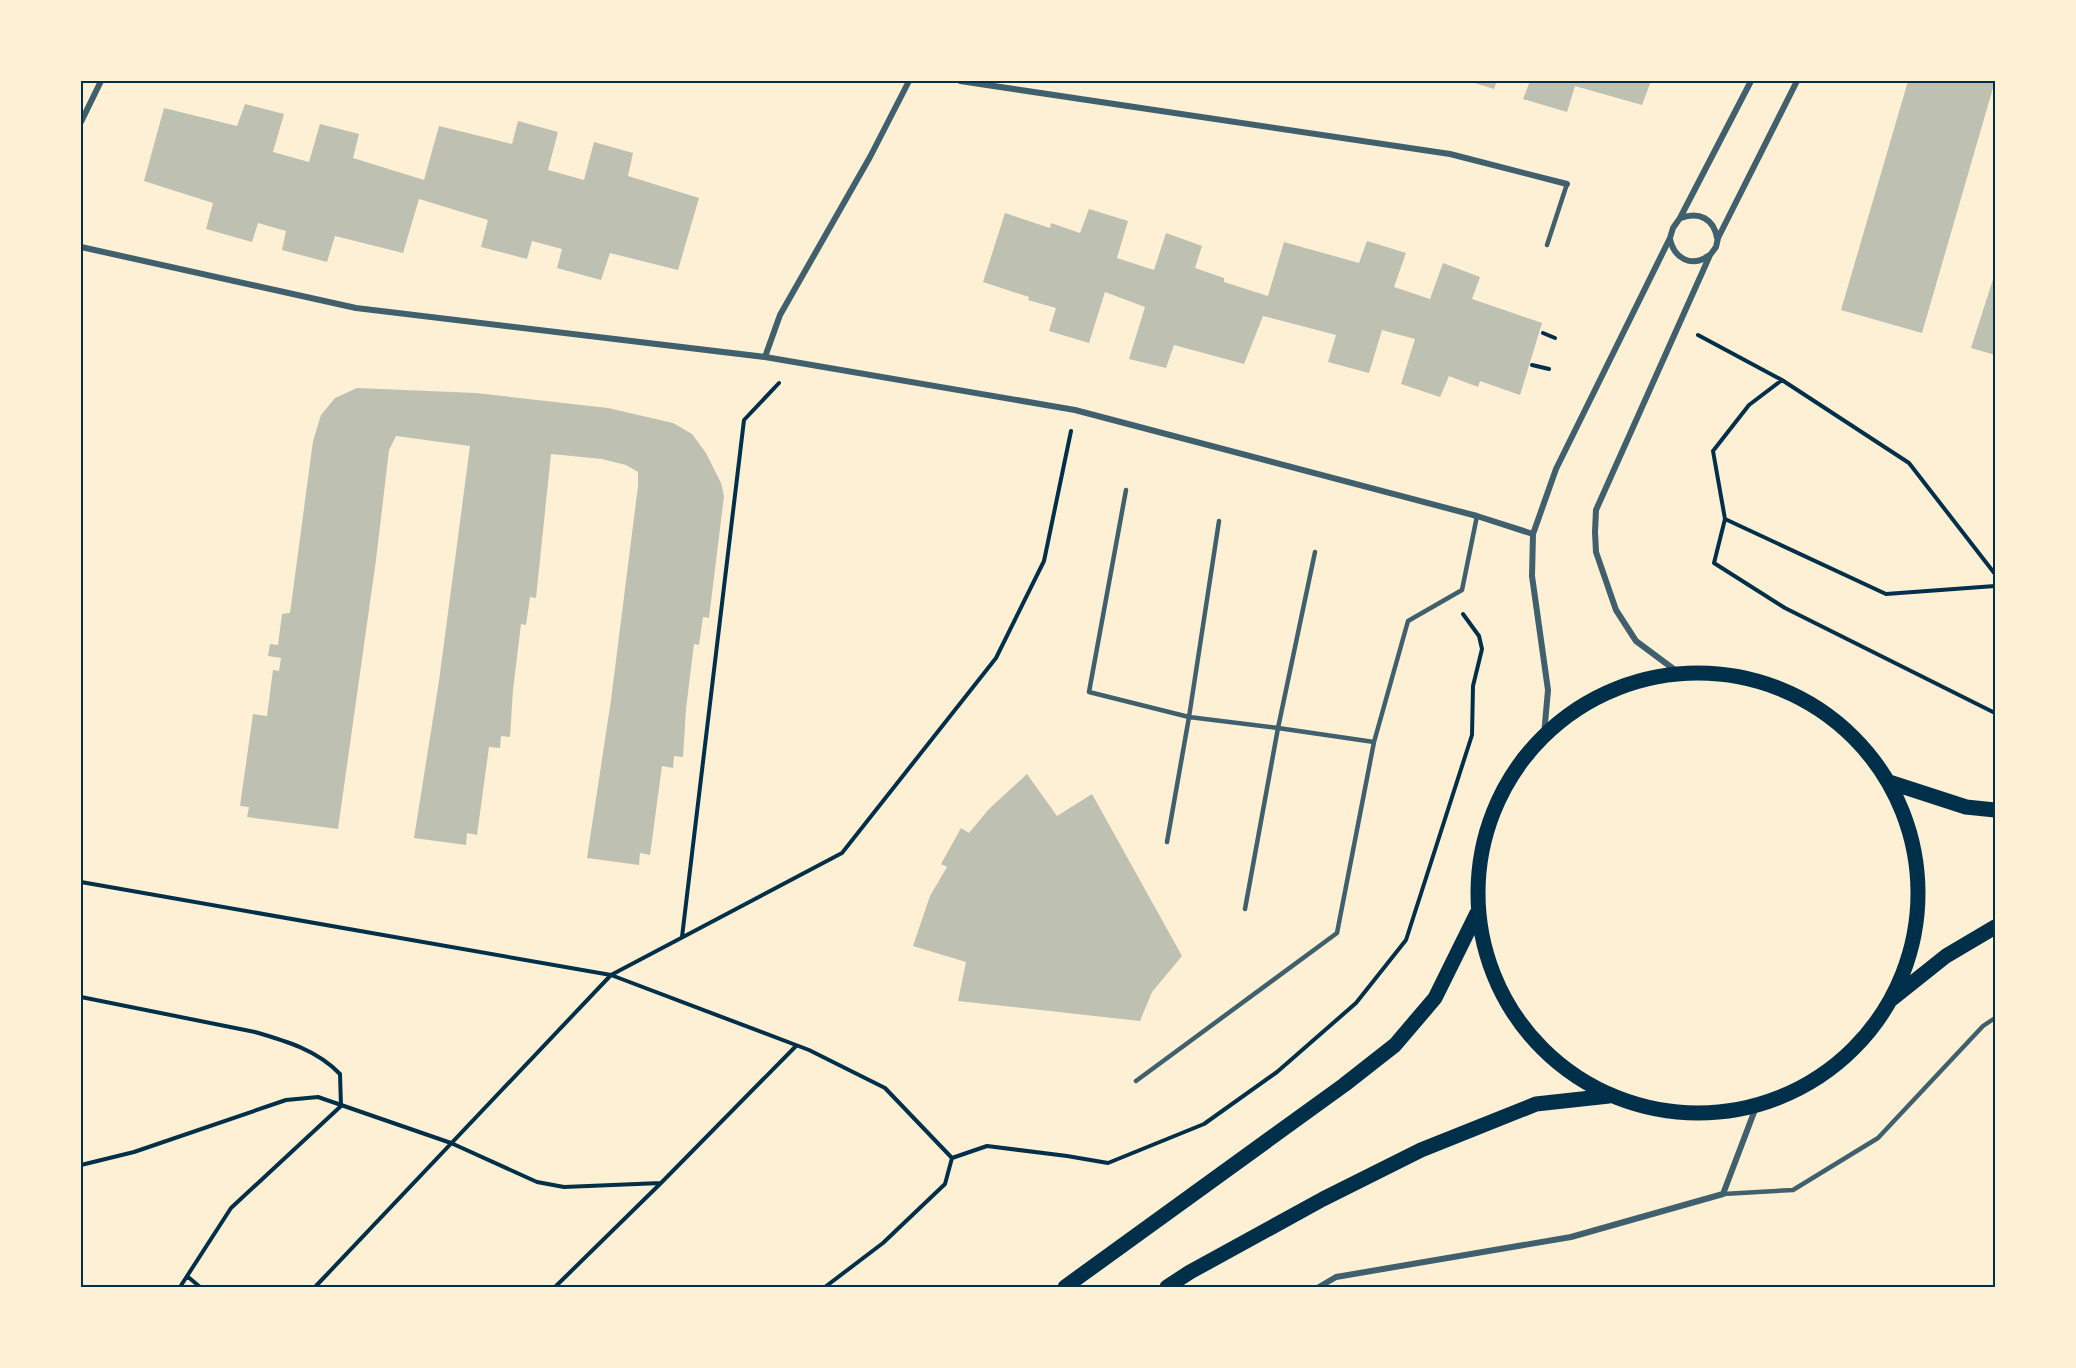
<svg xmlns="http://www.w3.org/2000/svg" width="2076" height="1368" viewBox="0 0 2076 1368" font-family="Rubik,sans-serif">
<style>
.building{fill:#bec0b2}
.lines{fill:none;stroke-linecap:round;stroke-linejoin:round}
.path{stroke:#003049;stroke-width:4}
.service{stroke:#3f606c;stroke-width:4.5}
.minor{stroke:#3f606c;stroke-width:6}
.primary{stroke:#003049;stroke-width:15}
.neatline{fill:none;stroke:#003049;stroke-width:2}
</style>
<rect width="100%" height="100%" fill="#fdf0d5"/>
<!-- building -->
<path class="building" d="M 1468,81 L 1497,81 L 1494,89 Z
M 1530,81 L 1651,81 L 1642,105 L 1575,86 L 1567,112 L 1523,99 Z
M 1908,81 L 1995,81 L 1922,333 L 1841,310 Z
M 245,104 L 284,114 L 273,152 L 309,162 L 320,124 L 359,134 L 353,158 L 424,180 L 439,126 L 512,144 L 518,121 L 558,132 L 548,170 L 584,180 L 594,142 L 633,153 L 628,176 L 699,198 L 678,270 L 610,253 L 601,280 L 557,268 L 562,249 L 532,241 L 527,259 L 481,247 L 488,220 L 419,199 L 403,253 L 335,236 L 327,262 L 282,250 L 286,231 L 258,223 L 252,242 L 206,229 L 213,203 L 144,181 L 164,108 L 237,126 Z
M 1089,209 L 1128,221 L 1117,258 L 1154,270 L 1166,233 L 1202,246 L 1195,268 L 1224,278 L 1224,282 L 1268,296 L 1284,242 L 1359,263 L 1367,241 L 1406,253 L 1394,287 L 1430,299 L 1443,263 L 1480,277 L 1472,299 L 1542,323 L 1520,395 L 1480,381 L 1478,387 L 1449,376 L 1440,397 L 1401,384 L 1415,339 L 1382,330 L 1369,373 L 1328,362 L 1336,335 L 1263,316 L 1244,364 L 1174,345 L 1166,368 L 1129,359 L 1145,307 L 1105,292 L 1089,343 L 1049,331 L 1056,308 L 1028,300 L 1029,297 L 983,282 L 1005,213 L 1050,228 L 1051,223 L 1080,233 Z
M 1995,273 L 1995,355 L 1971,348 Z
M 357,388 L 476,393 L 608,408 L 673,423 L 692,434 L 706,453 L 721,483 L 724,496 L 709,618 L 703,617 L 699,645 L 694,644 L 686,709 L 683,757 L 674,756 L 673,768 L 662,766 L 650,855 L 640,853 L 639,865 L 587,858 L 611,700 L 638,486 L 638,472 L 626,465 L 602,459 L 551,454 L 536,598 L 530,597 L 526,625 L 521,624 L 513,690 L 510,737 L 501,736 L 500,748 L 489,747 L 477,835 L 467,833 L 466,845 L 414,838 L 439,681 L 470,446 L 396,436 L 389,450 L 376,560 L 338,829 L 247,817 L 249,807 L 240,806 L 253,714 L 267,716 L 273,670 L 279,671 L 281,658 L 268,656 L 270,644 L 278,645 L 282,614 L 290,613 L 313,441 L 321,415 L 335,398 Z
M 1027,774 L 1057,816 L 1092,794 L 1182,956 L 1152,992 L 1140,1021 L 958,1001 L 966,962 L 913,946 L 930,896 L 947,867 L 941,864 L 961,828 L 969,833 L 989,809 Z"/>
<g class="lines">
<!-- path -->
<path class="path" d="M 1543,333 L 1555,338
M 1698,335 L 1782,380 L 1909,463 L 1995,574
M 1532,365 L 1549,369
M 1725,519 L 1713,451 L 1749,405 L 1782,380
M 1995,586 L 1886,594 L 1725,519 L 1714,563 L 1785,608 L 1995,713
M 81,882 L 611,975 L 809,1050 L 885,1088 L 952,1158 L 945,1184 L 883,1243 L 825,1287
M 682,937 L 744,420 L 779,383
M 81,997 L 255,1032 C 286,1041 317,1050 340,1074 L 341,1106 L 231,1208 L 180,1287
M 952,1158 L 987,1146 L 1067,1156 L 1108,1163 L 1204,1124 L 1277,1072 L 1356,1003 L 1406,940 L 1472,735 L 1473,686 L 1482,649 L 1479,636 L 1463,614
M 81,1165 L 134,1152 L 286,1100 L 318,1097 L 451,1143 L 537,1182 L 564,1187 L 661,1183
M 187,1276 L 200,1287
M 315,1287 L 611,975 L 842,853 L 996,658 L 1044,561 L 1071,431
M 555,1287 L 661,1183 L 796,1046"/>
<!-- service -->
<path class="service" d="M 1547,245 L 1567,184
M 1126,490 L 1089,692 L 1189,717 L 1219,521
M 1315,552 L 1278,728 L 1374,742
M 1167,842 L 1189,717 L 1278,728 L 1245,909
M 1136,1081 L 1337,933 L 1374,742 L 1408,621 L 1462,590 L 1477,516
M 1723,1194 L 1793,1190 L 1878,1138 L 1983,1026 L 1995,1018"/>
<!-- minor -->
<path class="minor" d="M 960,81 L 1450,154 L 1567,184
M 81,122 L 101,81
M 1681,218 C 1699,211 1714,219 1717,238
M 1670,239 C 1674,258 1691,268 1708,256
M 81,247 L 356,308 L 765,357 L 1075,410 L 1477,516 L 1533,534
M 765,357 L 780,315 L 870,157 L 909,81
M 1679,673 L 1636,641 L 1616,610 L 1596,552 L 1595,532 L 1596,510 L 1710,255 L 1716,247 L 1718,238 L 1797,81
M 1544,735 L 1548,690 L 1532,576 L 1533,534 L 1556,469 L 1670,238 L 1673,228 L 1680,218 L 1751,81
M 1319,1287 L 1336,1277 L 1571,1237 L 1723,1194 L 1756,1107"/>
<!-- primary -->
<path class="primary" d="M1478 893a220 220 0 1 1 440 0a220 220 0 1 1-440 0Z
M 1889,782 L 1966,807 L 1995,810
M 1892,999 L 1946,956 L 1995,927
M 1065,1287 L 1344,1085 L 1395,1045 L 1435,998 L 1477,913
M 1167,1287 L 1190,1272 L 1323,1199 L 1421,1150 L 1536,1104 L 1609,1096"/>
</g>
<!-- border -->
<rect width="2076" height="1368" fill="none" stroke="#fdf0d5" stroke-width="165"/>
<rect x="82" y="82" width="1912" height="1204" class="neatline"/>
</svg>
